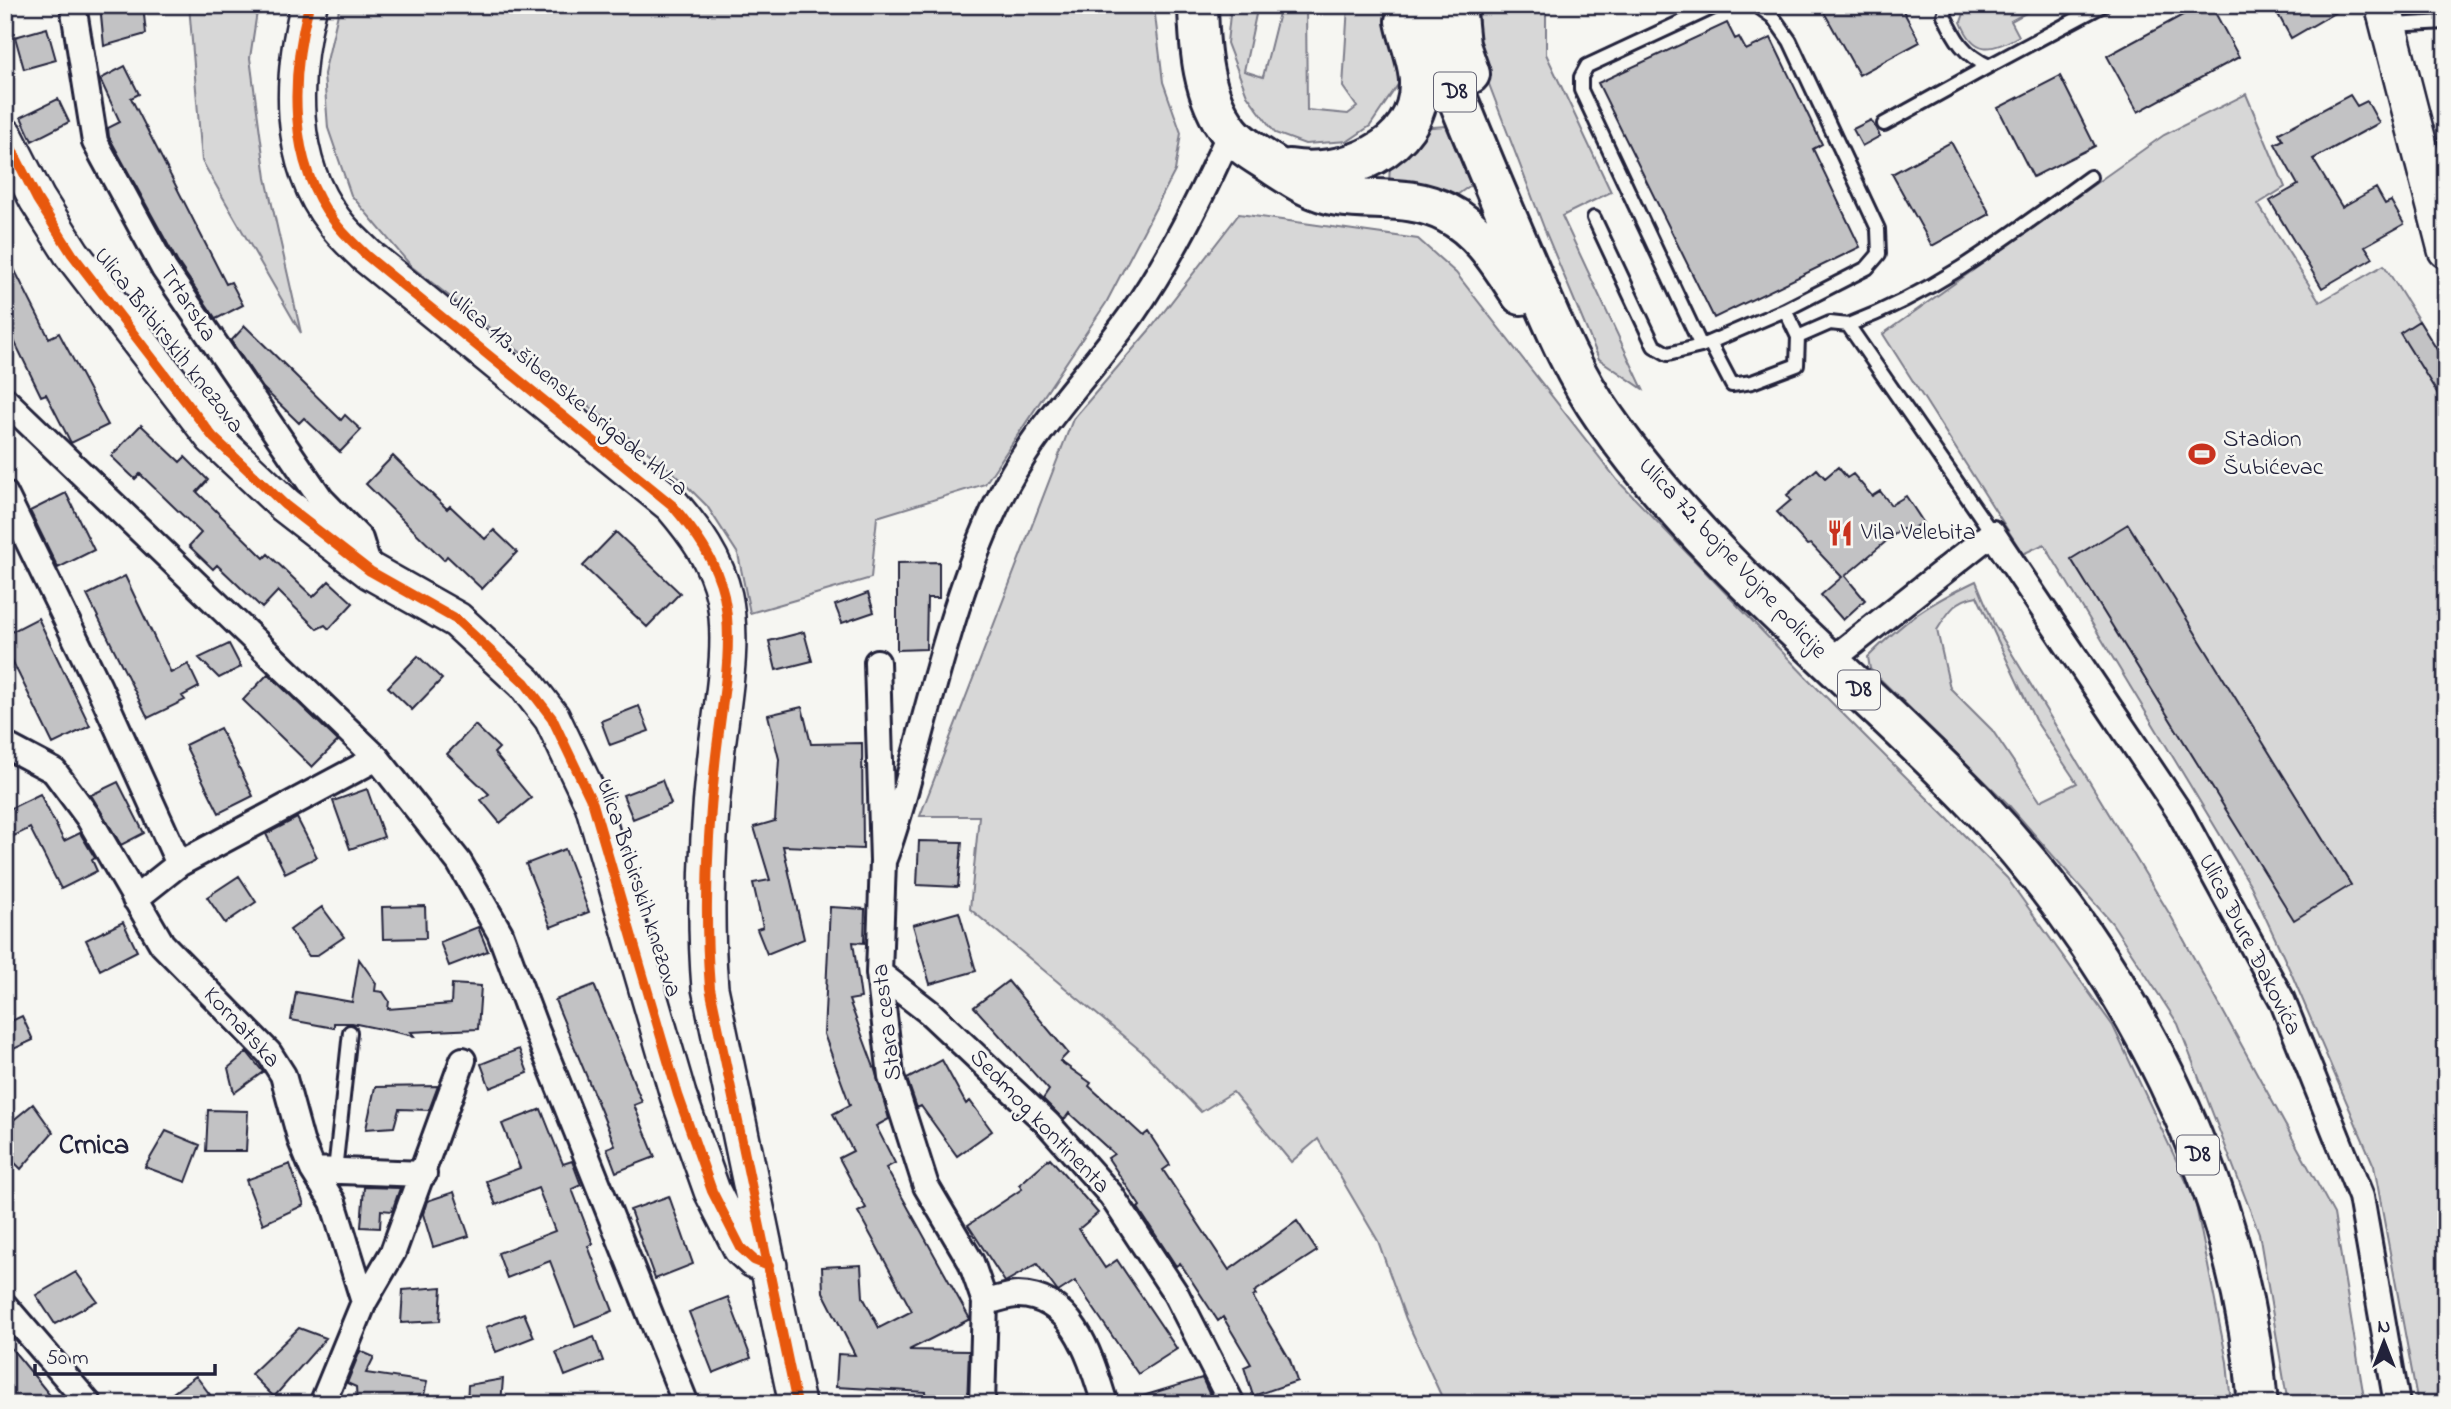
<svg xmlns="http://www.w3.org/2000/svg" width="2451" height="1409" viewBox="0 0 2451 1409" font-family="'Indie Flower',sans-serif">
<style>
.green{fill:#d7d7d7;stroke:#7c7c89;stroke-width:2;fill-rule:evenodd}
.building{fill:#c2c2c4;stroke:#22223b;stroke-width:2}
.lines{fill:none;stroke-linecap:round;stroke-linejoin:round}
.lane-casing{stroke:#22223b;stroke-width:18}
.street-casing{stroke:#22223b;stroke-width:30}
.secondary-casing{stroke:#22223b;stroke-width:40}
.primary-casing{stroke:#22223b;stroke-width:44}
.lane{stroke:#f6f6f2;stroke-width:12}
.street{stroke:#f6f6f2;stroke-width:24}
.secondary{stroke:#f6f6f2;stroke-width:35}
.primary{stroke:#f6f6f2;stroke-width:38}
.cycleway-casing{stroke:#f6f6f2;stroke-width:15}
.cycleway{stroke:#e8590c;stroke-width:10}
.labels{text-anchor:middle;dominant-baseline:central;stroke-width:5;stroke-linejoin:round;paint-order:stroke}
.shield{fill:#f6f6f2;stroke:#626272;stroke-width:2}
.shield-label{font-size:23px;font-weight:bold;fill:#22223b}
.street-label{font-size:24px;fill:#22223b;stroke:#f6f6f2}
.poi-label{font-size:24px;fill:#22223b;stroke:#f6f6f2;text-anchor:start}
.quarter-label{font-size:28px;font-weight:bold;fill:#22223b;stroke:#f6f6f2}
</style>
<rect width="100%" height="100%" fill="#f6f6f2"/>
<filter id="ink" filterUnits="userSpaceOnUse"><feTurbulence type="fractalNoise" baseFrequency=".0143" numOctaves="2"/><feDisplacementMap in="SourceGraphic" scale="14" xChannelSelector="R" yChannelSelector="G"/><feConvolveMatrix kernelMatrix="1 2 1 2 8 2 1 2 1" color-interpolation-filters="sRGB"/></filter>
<g filter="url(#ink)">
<!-- green -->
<path class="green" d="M 189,5 L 258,5 L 250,58 L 266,178 L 301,333 L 202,161 Z
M 340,5 L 1157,5 L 1155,15 L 1163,82 L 1181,133 L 1175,171 L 1106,303 L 985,484 L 877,517 L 871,578 L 750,613 L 738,554 L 707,506 L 674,473 L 412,267 L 351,195 L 328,128 L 324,74 Z
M 1231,5 L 1258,5 L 1244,71 L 1263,77 L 1281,5 L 1306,5 L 1307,110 L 1348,114 L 1357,107 L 1343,87 L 1348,5 L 1385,5 L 1399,83 L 1370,126 L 1348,141 L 1305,144 L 1275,133 L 1247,95 L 1227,43 Z
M 1480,5 L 1546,5 L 1546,54 L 1611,192 L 1562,216 L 1643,389 L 1599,359 L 1546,233 L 1487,79 L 1478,28 Z
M 1967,5 L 2040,5 L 2011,21 L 2019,36 C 1991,52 1974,55 1961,22 Z
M 2246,94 L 2285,187 L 2258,204 L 2320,302 L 2384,265 L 2446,364 L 2446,1404 L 2418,1404 L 2374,1166 L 2292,975 L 2251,886 L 2044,544 L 2023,554 L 1883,334 L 2164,135 Z
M 1446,126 L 1471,185 L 1447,202 L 1389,187 L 1390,161 L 1419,128 Z
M 1239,214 L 1418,239 L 1456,273 L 1618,481 L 1812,683 L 2007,878 L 2113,1026 L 2195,1200 L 2227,1362 L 2231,1404 L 1445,1404 L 1406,1319 L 1378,1241 L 1318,1139 L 1291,1162 L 1233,1092 L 1201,1112 L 1146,1055 L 970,909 L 979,816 L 920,816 L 1073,419 L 1152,327 Z
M 1976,581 L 1994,624 L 2172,918 L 2334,1214 L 2365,1404 L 2288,1404 L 2259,1233 L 2178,1024 L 2112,923 L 2007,803 L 1870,669 L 1868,657 C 1906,619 1928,604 1976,581 ZM 1977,596 L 2035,720 L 2077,783 L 2040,801 L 1992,730 L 1950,688 L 1937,630 C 1949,611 1955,600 1977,596 Z"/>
<!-- building -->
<path class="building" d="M 100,5 L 143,5 L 146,34 L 104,46 Z
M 1820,5 L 1900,5 L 1920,42 L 1859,75 Z
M 2201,5 L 2211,5 L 2239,57 L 2138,112 L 2107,56 Z
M 2273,5 L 2348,5 L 2291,38 Z
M 1727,23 L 1735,39 L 1739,37 L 1746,50 L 1771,38 L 1822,144 L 1813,149 L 1860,247 L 1714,318 L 1598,83 Z
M 47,28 L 56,60 L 24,69 L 15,37 Z
M 125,66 L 139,94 L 131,98 L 226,284 L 231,282 L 243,305 L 216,319 L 177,261 L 109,137 L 108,128 L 120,122 L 100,79 Z
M 2060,76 L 2095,146 L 2033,177 L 1998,108 Z
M 2350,95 L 2357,106 L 2367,101 L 2379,123 L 2313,159 L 2342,207 L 2376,188 L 2385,204 L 2391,201 L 2404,224 L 2365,246 L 2373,258 L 2322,288 L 2270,201 L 2298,185 L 2275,144 L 2283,140 L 2279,133 Z
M 58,99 L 69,122 L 32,141 L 21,117 Z
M 1871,120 L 1880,136 L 1862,146 L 1853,129 Z
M 1951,142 L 1990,214 L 1932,246 L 1892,174 Z
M 5,251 L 49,338 L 59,333 L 108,425 L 71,443 L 46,394 L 41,396 L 5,322 Z
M 2419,321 L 2446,364 L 2446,407 L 2400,333 Z
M 245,326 L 341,420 L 345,415 L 361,430 L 340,452 L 304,418 L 299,423 L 263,388 L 231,341 Z
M 141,425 L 180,462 L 185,457 L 208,480 L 197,492 L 264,558 L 268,554 L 313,597 L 329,581 L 353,603 L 329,629 L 325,625 L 317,629 L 278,591 L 262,608 L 217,565 L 213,569 L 189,546 L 201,533 L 140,474 L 135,479 L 111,456 Z
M 393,456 L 447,509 L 450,506 L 485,539 L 494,530 L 517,552 L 482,589 L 447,556 L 444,560 L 366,484 Z
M 1838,467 L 1847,478 L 1853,474 L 1872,496 L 1880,491 L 1891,505 L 1906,496 L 1923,522 L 1906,532 L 1902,528 L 1845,576 L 1865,600 L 1843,620 L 1821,595 L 1842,577 L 1811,544 L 1807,545 L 1777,512 L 1791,500 L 1787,495 L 1817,469 L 1825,478 Z
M 66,493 L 94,550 L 58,568 L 30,511 Z
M 2128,524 L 2351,885 L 2294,920 L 2071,559 Z
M 616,532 L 680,593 L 647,627 L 583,566 Z
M 939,562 L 939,598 L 927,598 L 926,649 L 897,650 L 897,563 Z
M 125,576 L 171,673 L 188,664 L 199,687 L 182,696 L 185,700 L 148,718 L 87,595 Z
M 868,593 L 874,612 L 842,623 L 835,605 Z
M 38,618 L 90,726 L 53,744 L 5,646 L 5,635 Z
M 804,632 L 812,661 L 776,670 L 769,641 Z
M 229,644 L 241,667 L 219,678 L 199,658 Z
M 418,656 L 442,679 L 412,710 L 388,687 Z
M 268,674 L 338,741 L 312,767 L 243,700 Z
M 639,706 L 649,731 L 610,745 L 601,721 Z
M 802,707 L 811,744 L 862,743 L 863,849 L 783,846 L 804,939 L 767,954 L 757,929 L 763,927 L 753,883 L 770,880 L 754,827 L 775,821 L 779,759 L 768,715 Z
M 475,725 L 499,748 L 494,753 L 531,798 L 500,823 L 481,800 L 489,794 L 447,754 Z
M 220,728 L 253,796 L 219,813 L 185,745 Z
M 662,780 L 671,804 L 633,819 L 623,795 Z
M 118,782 L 144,833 L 121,845 L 91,795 Z
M 367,789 L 384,837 L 350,849 L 333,801 Z
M 40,794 L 64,841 L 80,833 L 95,858 L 92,860 L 97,871 L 61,889 L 30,828 L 14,836 L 5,818 L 5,811 Z
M 297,818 L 317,857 L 285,873 L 266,834 Z
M 919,841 L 962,842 L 958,887 L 917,885 Z
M 565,849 L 589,912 L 551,927 L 526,864 Z
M 239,876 L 256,902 L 225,923 L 207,897 Z
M 425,906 L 426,938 L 383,939 L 382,907 Z
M 322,907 L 344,937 L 316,956 L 309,956 L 290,930 Z
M 830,907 L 865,909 L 864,943 L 853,942 L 861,998 L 849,1000 L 875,1070 L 889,1119 L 876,1126 L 895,1163 L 886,1168 L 970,1319 L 909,1350 L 969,1351 L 967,1404 L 926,1404 L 926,1392 L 836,1387 L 838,1354 L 855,1355 L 823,1292 L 822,1267 L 861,1265 L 863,1297 L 879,1328 L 912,1311 L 858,1212 L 866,1208 L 839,1158 L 853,1151 L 833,1114 L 850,1105 L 824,1034 Z
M 959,912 L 976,971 L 930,984 L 913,925 Z
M 123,922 L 137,951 L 100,970 L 86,940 Z
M 478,927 L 488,951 L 449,966 L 440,942 Z
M 359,959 L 376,983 L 375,991 L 383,992 L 389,1001 L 388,1009 L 451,1004 L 452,984 L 481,986 L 478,1029 L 411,1032 L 414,1036 L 352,1023 L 334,1023 L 334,1028 L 291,1020 L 296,992 L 352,1002 Z
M 1008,981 L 1068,1053 L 1060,1061 L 1091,1083 L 1089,1086 L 1143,1136 L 1148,1132 L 1170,1165 L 1163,1170 L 1229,1270 L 1297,1221 L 1317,1251 L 1254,1292 L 1256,1295 L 1253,1297 L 1290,1360 L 1297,1381 L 1253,1396 L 1244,1367 L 1251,1364 L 1223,1317 L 1218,1321 L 1180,1263 L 1176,1266 L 1138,1208 L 1140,1206 L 1108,1158 L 1114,1154 L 1069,1113 L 1064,1120 L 1043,1099 L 1049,1090 L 974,1007 Z
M 594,985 L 642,1102 L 634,1105 L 655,1157 L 616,1172 L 607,1148 L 615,1145 L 555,1000 Z
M 22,1016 L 33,1040 L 5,1053 L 5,1024 Z
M 519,1049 L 528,1073 L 490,1088 L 481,1064 Z
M 247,1052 L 263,1072 L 234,1093 L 228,1068 Z
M 942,1060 L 966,1104 L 970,1101 L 992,1131 L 957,1156 L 921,1106 L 917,1108 L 907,1079 Z
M 438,1086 L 429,1110 L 399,1109 L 394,1127 L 366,1129 L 375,1087 Z
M 33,1104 L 53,1132 L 21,1169 L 5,1153 L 5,1127 Z
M 541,1109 L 563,1164 L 572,1161 L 581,1185 L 572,1189 L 593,1244 L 588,1246 L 613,1311 L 575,1326 L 550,1261 L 507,1278 L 498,1253 L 555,1231 L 538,1188 L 496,1205 L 486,1181 L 520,1168 L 502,1124 Z
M 208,1110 L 248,1111 L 246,1151 L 206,1151 Z
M 166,1131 L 200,1145 L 186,1182 L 145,1167 Z
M 1050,1158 L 1098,1213 L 1079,1229 L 1105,1268 L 1117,1260 L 1177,1349 L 1138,1374 L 1075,1281 L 1058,1292 L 1037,1264 L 1005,1282 L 968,1225 L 1022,1189 L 1019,1185 Z
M 290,1164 L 304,1205 L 263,1224 L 246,1180 Z
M 364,1187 L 400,1188 L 392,1211 L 381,1210 L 380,1228 L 361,1227 Z
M 454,1192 L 469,1236 L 433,1247 L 423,1214 L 427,1201 Z
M 669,1196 L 693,1264 L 655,1279 L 630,1210 Z
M 76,1272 L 97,1301 L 55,1324 L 36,1295 Z
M 442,1287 L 440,1321 L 401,1323 L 403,1290 Z
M 728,1297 L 751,1358 L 713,1373 L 689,1312 Z
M 524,1313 L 534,1337 L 496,1352 L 486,1327 Z
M 299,1328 L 326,1338 L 274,1397 L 251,1374 Z
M 594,1337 L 603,1361 L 565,1376 L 556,1352 Z
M 5,1341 L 22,1361 L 57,1404 L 11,1404 L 5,1397 Z
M 360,1351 L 374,1357 L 366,1373 L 427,1382 L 422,1404 L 357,1404 L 356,1387 L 347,1383 Z
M 196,1376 L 217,1404 L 158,1404 Z
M 1202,1378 L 1214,1404 L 1134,1404 L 1133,1399 Z
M 503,1379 L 501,1404 L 467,1404 L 468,1385 Z"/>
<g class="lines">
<!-- lane casing -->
<g class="lane-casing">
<path id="lane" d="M 1718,5 L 1587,66 L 1581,77 L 1581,90 L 1701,346 L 1785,310 L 1867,268 L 1879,254 L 1878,229 L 1790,41 L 1773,17 L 1756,5
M 1948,5 L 1944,15 C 1955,39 1964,55 1989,66 L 2103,5
M 2392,25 L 2446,22
M 1884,124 L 1989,66
M 1594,218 L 1654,346 L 1668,354 L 1701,346
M 1785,310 L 1798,337 L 1830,323 L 1848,325 L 1992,533
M 1848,325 C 1942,289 2010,235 2090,177
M 1711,345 L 1732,385 L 1752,382 L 1797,365 L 1798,337
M 335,1171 L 350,1032"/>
</g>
<!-- street casing -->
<g class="street-casing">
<path id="street" d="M 73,5 L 95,142 L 164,269 L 321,499 L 360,539 L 370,571
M 5,400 L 377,758 L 459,862 L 500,933 L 535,1027 L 686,1404
M 5,494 L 98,685 L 179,864
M 877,662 L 883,861 L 879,973 L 891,1076 L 926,1186 L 971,1262 L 985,1302 L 982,1404
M 1829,662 L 1992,533 L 2180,813 L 2282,1000 L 2361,1197 L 2397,1404
M 5,745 L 54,771 L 88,817 L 162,944 L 269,1053 L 283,1075 L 301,1141 L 313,1170 L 333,1202 L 364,1302
M 883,861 C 897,826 905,791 915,755 C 938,669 965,562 1007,484 C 1040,422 1091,372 1132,314 C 1171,258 1202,195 1230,133
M 135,899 L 179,864 L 377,758
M 879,973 L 929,1012 L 1048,1124 L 1111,1195 L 1176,1294 L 1232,1404
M 313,1170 L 424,1174
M 985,1302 C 996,1300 1008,1295 1018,1295 C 1075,1296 1091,1360 1105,1404
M 5,1306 L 89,1404
M 322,1404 L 364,1302 L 393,1252 L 463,1060"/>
</g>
<!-- secondary casing -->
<g class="secondary-casing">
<path id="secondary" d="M 309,5 C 291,75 287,161 334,221 C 343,234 356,245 367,256 L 672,505 C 695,532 716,560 724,596 C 735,649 720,712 715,765 C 707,840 704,913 710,988 L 797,1404
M 2383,5 L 2446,250
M 5,136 L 37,199 L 72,254 L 213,437 L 285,505 L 370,571 L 457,620 L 525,683 L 552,718 L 593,804 L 678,1095 L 712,1191 L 741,1248 L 754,1260 L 769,1266"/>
</g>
<!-- primary casing -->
<g class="primary-casing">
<path id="primary" d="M 1198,5 C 1199,48 1202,97 1230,132 C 1242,147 1260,156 1276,167 C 1296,180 1314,192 1338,196 C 1378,202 1409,194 1447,213 C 1481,230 1501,265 1521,295
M 1420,5 C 1455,93 1491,181 1529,268 C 1551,319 1572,372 1604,417 C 1706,564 1852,674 1975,802 C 2128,964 2240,1180 2258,1404
M 1456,5 L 1460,45 L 1470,74
M 1289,169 C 1343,178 1418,150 1419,85 C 1420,64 1409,42 1405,21"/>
</g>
<!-- lane -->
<use href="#lane" class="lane"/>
<!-- street -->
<use href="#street" class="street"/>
<!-- secondary -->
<use href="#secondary" class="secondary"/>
<!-- primary -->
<use href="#primary" class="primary"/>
<!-- cycleway casing -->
<g class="cycleway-casing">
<path id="cycleway" d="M 309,5 C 291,75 287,161 334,221 C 343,234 356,245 367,256 L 672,505 C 695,532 716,560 724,596 C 735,649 720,712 715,765 C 707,840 704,913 710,988 L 797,1404
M 5,136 L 37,199 L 72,254 L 213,437 L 285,505 L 370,571 L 457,620 L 525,683 L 552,718 L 593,804 L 678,1095 L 712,1191 L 741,1248 L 754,1260 L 769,1266"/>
</g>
<!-- cycleway -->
<use href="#cycleway" class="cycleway"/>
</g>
</g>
<!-- icons -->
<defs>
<g id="stadium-bare" transform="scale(2.1)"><path d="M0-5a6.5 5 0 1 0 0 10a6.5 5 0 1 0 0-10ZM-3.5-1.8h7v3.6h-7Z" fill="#c8321e" stroke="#f6f6f2" stroke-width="2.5" paint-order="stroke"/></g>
<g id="restaurant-bare" transform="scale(2.1)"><path d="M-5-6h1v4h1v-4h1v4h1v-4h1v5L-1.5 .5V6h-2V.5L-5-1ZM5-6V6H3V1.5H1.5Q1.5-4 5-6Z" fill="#c8321e" stroke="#f6f6f2" stroke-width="2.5" paint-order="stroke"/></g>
</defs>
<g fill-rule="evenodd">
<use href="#stadium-bare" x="2202" y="454"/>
<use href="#restaurant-bare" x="1840" y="533"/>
</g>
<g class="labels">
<!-- shield labels -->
<g class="shield">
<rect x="1434" y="72.5" width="42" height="39" rx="5"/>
<rect x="1838" y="670.5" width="42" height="39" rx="5"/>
<rect x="2177" y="1135.5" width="42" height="39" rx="5"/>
</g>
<g class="shield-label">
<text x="1455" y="92">D8</text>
<text x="1859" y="690">D8</text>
<text x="2198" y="1155">D8</text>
</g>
<!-- street labels -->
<g class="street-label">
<text transform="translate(187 304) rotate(57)">Trtarska</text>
<text transform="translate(168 341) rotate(52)">Ulica Bribirskih knezova</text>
<text transform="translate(567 394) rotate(40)">Ulica 113. šibenske brigade HV-a</text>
<text transform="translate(1732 559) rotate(47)">Ulica 72. bojne Vojne policije</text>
<text transform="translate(638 888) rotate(72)">Ulica Bribirskih knezova</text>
<text transform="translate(2249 945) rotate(63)">Ulica Đure Đakovića</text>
<text transform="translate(888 1022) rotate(-97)">Stara cesta</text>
<text transform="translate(241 1028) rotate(47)">Kornatska</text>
<text transform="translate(1039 1122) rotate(46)">Sedmog kontinenta</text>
</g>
<!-- poi labels -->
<g class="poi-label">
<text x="2223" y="440">Stadion<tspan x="2223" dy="28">Šubićevac</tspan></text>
<text x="1861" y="533">Vila Velebita</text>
</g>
<!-- quarter labels -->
<g class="quarter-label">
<text x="94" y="1146">Crnica</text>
</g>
</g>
<!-- margin -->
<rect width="2451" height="1409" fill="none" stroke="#f6f6f2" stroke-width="28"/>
<rect x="14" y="14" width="2423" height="1381" fill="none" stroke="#22223b" stroke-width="2.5" filter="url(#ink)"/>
<!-- north arrow -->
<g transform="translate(2384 1342)" stroke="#f6f6f2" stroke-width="5" paint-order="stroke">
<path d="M0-5L12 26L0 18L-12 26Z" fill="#22223b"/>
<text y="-10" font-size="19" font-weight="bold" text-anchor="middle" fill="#22223b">N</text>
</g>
<!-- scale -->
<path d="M35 1364v10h180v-10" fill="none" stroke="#22223b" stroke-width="3.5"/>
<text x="46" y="1364" font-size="21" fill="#22223b" stroke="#f6f6f2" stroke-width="5" paint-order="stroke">50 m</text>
</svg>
